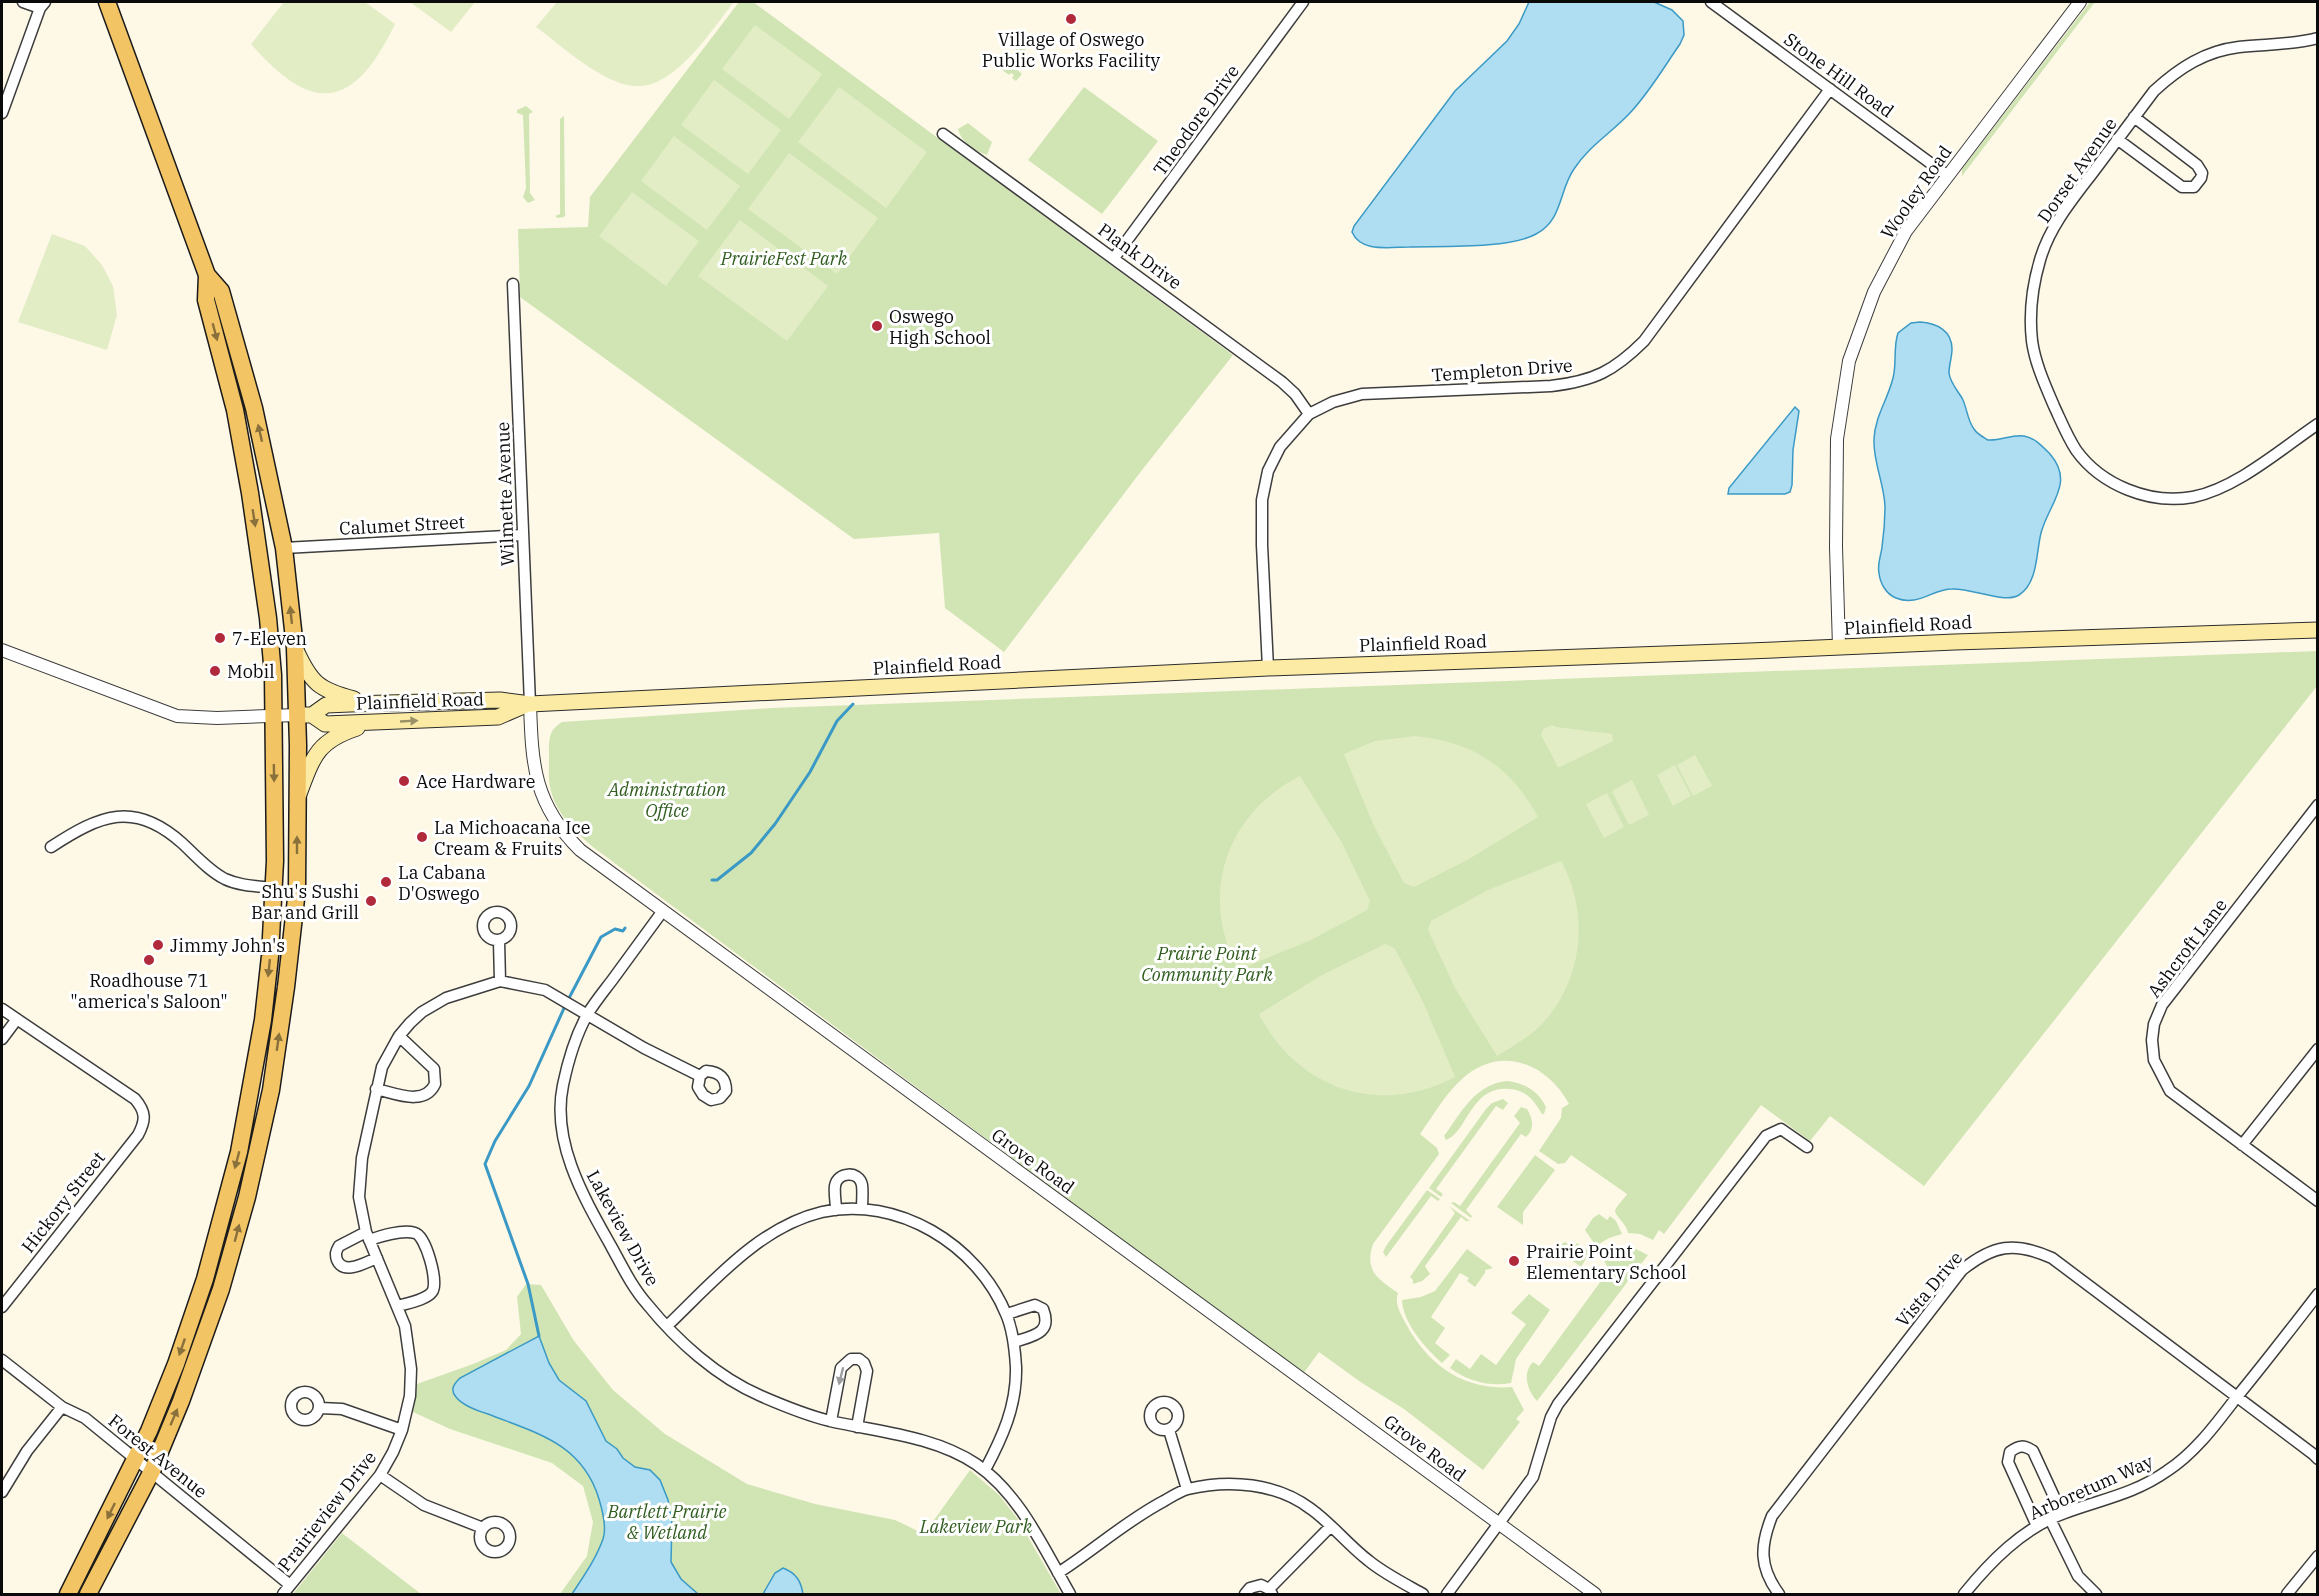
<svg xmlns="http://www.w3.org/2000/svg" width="2319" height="1596" viewBox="0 0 2319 1596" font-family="'IBM Plex Serif',serif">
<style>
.green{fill:#d1e5b4}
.pitch{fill:#e2edc5}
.water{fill:#afdef2;stroke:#3a99c5;stroke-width:1.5}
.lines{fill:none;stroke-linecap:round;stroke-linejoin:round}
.stream{stroke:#3a99c5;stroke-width:3}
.minor-casing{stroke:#3d3d3d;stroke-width:13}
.tertiary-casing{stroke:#3d3d3d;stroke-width:14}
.secondary-casing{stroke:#2c2c2c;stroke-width:17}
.primary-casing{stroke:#1b1b1b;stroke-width:19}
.minor{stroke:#fff;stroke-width:10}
.tertiary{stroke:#fff;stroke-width:12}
.secondary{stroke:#fbeba5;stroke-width:15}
.primary{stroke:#f2c463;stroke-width:16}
.oneway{fill:#8a703b}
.oneway2{fill:#9b9167}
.oneway3{fill:#9d9d9d}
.poi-dot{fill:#b12a3b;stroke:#fff;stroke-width:2}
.labels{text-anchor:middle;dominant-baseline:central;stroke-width:6;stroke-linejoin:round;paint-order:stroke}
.poi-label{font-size:18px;fill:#0a0a0a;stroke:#fff;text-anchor:start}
.street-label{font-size:18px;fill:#0a0a0a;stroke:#fff}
.park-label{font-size:18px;font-style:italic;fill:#305d1f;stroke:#fff}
</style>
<rect width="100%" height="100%" fill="#fef8e7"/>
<!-- green -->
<path class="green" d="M 739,2 L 753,2 L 1233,355 L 1142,470 L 1004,652 L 945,608 L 939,533 L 854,539 L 520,297 L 518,229 L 588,227 L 590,197 Z
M 2090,2 L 2095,2 L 1962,176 L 1962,169 Z
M 1023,40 L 1030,44 L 1013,66 L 1022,74 L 1016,81 L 1012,78 L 1014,75 L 1011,73 L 1009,75 L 1001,69 Z
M 1084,87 L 1158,141 L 1102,214 L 1028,160 Z
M 526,106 L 533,112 L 529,114 L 530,193 L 535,200 L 528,203 L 523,197 L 526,188 L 523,115 L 517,113 L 517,110 Z
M 564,116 L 565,214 L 566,214 L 564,217 L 558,218 L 555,216 L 560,214 L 560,119 Z
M 968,123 L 992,142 L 987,155 C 975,151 961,142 958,129 Z
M 2318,651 L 2317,686 L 1924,1186 L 1830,1116 L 1810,1141 L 1761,1105 L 1664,1234 L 1659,1230 L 1653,1240 L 1640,1234 L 1628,1233 C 1627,1224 1615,1216 1615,1211 C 1616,1206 1625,1198 1627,1194 L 1571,1155 L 1565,1163 L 1558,1164 L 1539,1151 L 1561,1118 L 1562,1108 L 1569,1104 C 1547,1063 1500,1044 1462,1079 C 1445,1094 1433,1116 1420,1134 L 1437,1148 L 1439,1154 L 1373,1244 C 1364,1271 1378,1279 1398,1293 C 1394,1304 1401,1314 1406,1324 C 1428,1365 1464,1391 1512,1387 L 1524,1410 L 1516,1419 L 1520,1422 L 1483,1470 L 1404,1409 L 1362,1383 L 1319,1352 L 1303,1374 L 593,847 C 576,832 557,815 551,791 C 548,781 549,769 549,758 C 549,742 547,731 562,722 L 772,708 Z
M 1507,1081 C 1525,1083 1538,1091 1546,1107 L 1544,1114 L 1542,1114 C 1534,1100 1526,1090 1509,1089 C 1471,1085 1467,1133 1446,1140 L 1444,1136 L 1447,1132 C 1463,1109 1477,1084 1507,1081 Z
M 1503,1099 L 1508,1103 L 1503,1110 L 1496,1106 L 1436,1189 L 1443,1194 L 1441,1197 L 1429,1188 L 1486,1109 L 1492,1103 Z
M 1521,1107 L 1527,1109 C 1533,1119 1535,1129 1526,1137 L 1521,1134 L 1466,1210 L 1472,1216 L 1471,1218 L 1451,1203 L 1454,1202 L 1460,1206 L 1520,1123 L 1514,1116 Z
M 1535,1155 L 1555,1170 L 1523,1212 L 1523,1225 L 1497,1207 Z
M 1427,1190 L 1440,1199 L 1438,1201 L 1431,1196 L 1386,1257 L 1383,1252 L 1386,1246 Z
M 1449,1206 L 1470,1221 L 1466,1221 L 1461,1217 L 1425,1266 L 1430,1274 L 1422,1281 L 1413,1284 L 1413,1280 L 1410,1277 L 1455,1213 Z
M 1599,1214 L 1607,1220 L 1610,1216 L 1616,1221 L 1622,1234 L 1609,1238 L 1596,1246 L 1585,1230 L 1593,1218 Z
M 1565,1242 L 1573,1248 L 1577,1243 L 1590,1252 L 1581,1267 L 1555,1248 Z
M 1467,1249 L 1493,1268 L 1485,1270 L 1485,1273 L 1475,1287 L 1467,1281 L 1469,1278 L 1460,1273 L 1431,1317 L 1445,1328 L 1435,1343 L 1450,1355 L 1442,1363 C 1425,1348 1403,1323 1402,1300 L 1421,1297 L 1435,1291 Z
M 1624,1249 L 1636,1249 L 1648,1255 L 1537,1401 C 1527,1390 1522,1373 1533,1362 L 1539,1366 L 1609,1270 L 1604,1261 L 1610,1255 Z
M 526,1284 L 541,1285 L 574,1341 L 613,1390 L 665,1434 L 747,1484 L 815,1504 L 895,1520 L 924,1534 L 970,1470 L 999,1495 L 1017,1518 L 1061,1594 L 560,1594 L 587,1556 L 593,1522 L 583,1486 L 552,1463 L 450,1429 L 413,1412 L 417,1384 L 473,1364 L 506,1350 L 521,1334 L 517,1297 Z
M 1529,1294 L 1550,1310 L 1516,1359 L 1511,1383 C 1489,1387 1468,1381 1450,1368 L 1456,1359 L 1470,1369 L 1481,1354 L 1496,1365 L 1526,1324 L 1511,1313 Z
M 342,1533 L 347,1537 L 421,1594 L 293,1594 Z"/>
<!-- pitch -->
<path class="pitch" d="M 284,2 L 365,2 L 395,24 C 354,109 314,116 251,44 Z
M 410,2 L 475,2 L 451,32 Z
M 557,2 L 731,2 L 733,3 C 711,31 674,90 634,86 C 601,83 562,46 536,27 Z
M 755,25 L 822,74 L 789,119 L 722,69 Z
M 714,80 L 781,130 L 748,174 L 681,125 Z
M 839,87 L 927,152 L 886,208 L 798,142 Z
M 674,136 L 740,186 L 707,230 L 641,181 Z
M 789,153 L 878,218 L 837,274 L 748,209 Z
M 632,192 L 699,241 L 666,286 L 599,236 Z
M 740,220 L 828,286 L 787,341 L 698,276 Z
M 52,234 L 85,246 L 102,265 L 113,286 L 117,315 L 107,350 L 18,322 Z
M 1552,725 L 1556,727 L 1612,734 L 1613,741 L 1560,767 L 1558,767 L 1541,735 L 1543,729 Z
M 1415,736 C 1474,742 1510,766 1538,817 L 1469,859 L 1414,887 L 1404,883 L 1374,826 L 1344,754 L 1375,741 Z
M 1695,755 L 1712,786 L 1693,796 L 1677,765 Z
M 1675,765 L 1691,796 L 1673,806 L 1657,775 Z
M 1300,776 L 1342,843 L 1370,901 L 1367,910 L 1311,940 L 1238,970 C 1199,895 1225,814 1300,776 Z
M 1632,780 L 1649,815 L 1629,825 L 1612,791 Z
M 1607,793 L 1624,827 L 1604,838 L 1586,804 Z
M 1561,861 C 1590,913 1583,980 1542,1024 C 1529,1037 1513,1046 1497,1056 L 1455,988 L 1428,930 L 1431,921 L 1488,890 Z
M 1385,944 L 1394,948 L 1399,956 L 1424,1004 L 1455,1077 C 1380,1117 1297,1089 1259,1014 L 1322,975 Z"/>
<!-- water -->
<path class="water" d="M 1529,2 L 1654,2 L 1672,10 L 1683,21 L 1684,35 L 1680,44 C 1664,67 1649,93 1629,114 C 1611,133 1589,146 1574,169 C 1559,190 1563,220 1536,234 C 1509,249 1442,246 1409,247 C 1390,247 1361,253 1352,232 L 1354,226 L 1455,91 L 1507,41 L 1519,24 Z
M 1920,322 C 1937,323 1952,331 1952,349 C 1952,357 1949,365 1949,373 C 1950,382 1957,390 1962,398 C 1967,407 1967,420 1974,429 C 1977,434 1983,437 1988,440 C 2001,441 2012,434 2024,436 C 2035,438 2042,446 2050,454 C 2075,483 2049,503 2041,533 C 2036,553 2038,583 2019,595 C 2004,604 1972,588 1952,589 C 1932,589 1918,607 1896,598 C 1886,594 1880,583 1879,573 C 1877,564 1881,556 1882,547 C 1884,533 1885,519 1885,506 C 1884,483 1873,462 1874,439 C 1875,416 1888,399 1893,378 C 1897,364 1893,347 1898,333 L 1911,323 Z
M 1795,407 L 1799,411 L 1793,450 L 1792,485 L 1790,492 L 1785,494 L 1728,494 L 1729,488 Z
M 539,1336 L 549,1363 L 559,1380 L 586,1401 L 606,1441 L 617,1449 L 623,1458 L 635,1467 L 650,1470 L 660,1480 L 668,1500 L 672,1523 L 671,1562 L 681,1579 L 698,1594 L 572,1594 C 583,1577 596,1559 603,1539 C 607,1528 602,1509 599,1499 C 582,1443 536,1433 488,1414 C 478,1411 463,1406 456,1397 C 449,1389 455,1383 460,1378 Z
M 783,1568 C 796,1573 801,1581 803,1594 L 763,1594 L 775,1573 Z"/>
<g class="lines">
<!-- stream -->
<path class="stream" d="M 712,880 L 717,880 L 751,853 L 775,824 L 810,772 L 837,721 L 853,704
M 568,1000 L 601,937 L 615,929 L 623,931 L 625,928
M 539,1336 L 528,1284 L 485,1164 L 495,1141 L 529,1086 L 565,1006"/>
<!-- minor casing -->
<g class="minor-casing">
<path id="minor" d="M 23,2 L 40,8
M 1711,2 L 1948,176
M 2318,38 C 2291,45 2266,44 2239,47 C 2205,51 2179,68 2154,91 C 2133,119 2112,147 2091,175 C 2071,201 2049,228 2040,260 C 2032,287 2029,314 2032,341 C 2035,363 2045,385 2054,406 C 2061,421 2067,436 2076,450 C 2101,485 2150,505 2193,497 C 2237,488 2281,449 2318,424
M 2,113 L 40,8 L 45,2
M 943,134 L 1282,382 L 1295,394 L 1309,414
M 2117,139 L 2182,187 L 2194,187 L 2201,178 L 2202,173 L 2197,165 L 2134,117
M 1114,258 L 1303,2
M 513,284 L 530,704
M 284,548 L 523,535
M 1268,668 L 1262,545 L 1262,500 L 1268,471 L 1280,447 L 1309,414 L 1333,402 L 1362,394 L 1551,386 C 1594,381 1614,371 1644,341 L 1830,89
M 2318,805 L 2162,1005 L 2154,1024 L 2152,1040 L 2154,1060 L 2170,1091 L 2318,1201
M 51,847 C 100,815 134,800 182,843 C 195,855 209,871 225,879 C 240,886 257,886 274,888
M483 926a14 14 0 1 1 28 0a14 14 0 1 1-28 0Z
M 662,912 C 646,934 629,957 613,979 C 604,991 594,1003 587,1015 C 575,1037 568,1061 563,1085 C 551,1142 584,1198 611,1246 C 622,1266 632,1287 647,1304 C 677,1341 717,1377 761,1396 C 784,1406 806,1415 830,1421 C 879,1432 934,1436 976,1464 C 1020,1494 1044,1549 1070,1594
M 499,941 L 500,981
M 2,1009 L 135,1099 C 146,1112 146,1120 138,1135 L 2,1307
M 2,1039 L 17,1019
M 706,1071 C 720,1072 726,1078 726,1091 L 720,1098 L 711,1100 L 703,1095 L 698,1087 L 700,1076 Z
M 376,1089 C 395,1093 424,1107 435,1084 L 434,1069 L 399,1036
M 2242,1145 L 2318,1049
M 836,1210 C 836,1203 834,1193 835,1186 C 837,1172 859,1170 862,1185 C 863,1192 862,1201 862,1209
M 366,1232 L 339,1246 C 336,1251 335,1254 337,1260 C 344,1276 366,1262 377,1258
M 369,1240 C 381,1236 402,1229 415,1233 C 426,1236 439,1283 432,1292 C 426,1300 408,1303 398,1306
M 1007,1314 L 1035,1305 L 1043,1309 C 1053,1334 1032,1336 1014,1342
M 667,1326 C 712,1283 759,1227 822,1212 C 897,1195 978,1245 1006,1314 C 1013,1330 1015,1350 1016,1367 C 1017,1406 1002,1438 985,1470
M 2,1360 L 62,1407 L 85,1418 L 290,1585
M291 1406a14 14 0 1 1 28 0a14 14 0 1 1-28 0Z
M1150 1416a14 14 0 1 1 28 0a14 14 0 1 1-28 0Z
M 320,1408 L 342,1409 L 402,1430
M 831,1421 L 841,1368 L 851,1359 L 859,1359 L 864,1363 L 867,1371 L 857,1427
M 1169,1430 L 1187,1489
M 380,1475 L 424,1505 L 483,1528
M 2,1492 L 27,1451 L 62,1407
M 2050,1519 L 2078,1576 L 2096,1594
M480 1537a15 15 0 1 1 30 0a15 15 0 1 1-30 0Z
M 2037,1526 L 2008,1462 L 2010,1452 C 2019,1445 2024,1445 2033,1451 L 2062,1514
M 1058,1573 C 1094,1550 1126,1521 1164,1501 C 1171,1497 1180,1491 1188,1489 C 1229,1479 1277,1483 1311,1509 C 1332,1524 1348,1545 1369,1561 C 1385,1574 1405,1584 1423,1594
M 1269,1589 L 1331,1526
M 283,1594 L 380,1475 L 393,1452 L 402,1430 L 410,1396 L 411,1369 L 405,1326 L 366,1232 L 359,1197 L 362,1158 L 382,1067 L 399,1036 L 410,1023 L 422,1012 L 446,998 L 500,981 L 545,990 L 644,1048 L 700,1076
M 1245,1594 L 1250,1588 L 1261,1585 L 1269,1589 L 1272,1594
M 1447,1594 L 1533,1477 L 1551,1417 L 1558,1404 L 1766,1136 L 1781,1129 L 1807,1147
M 1779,1594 C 1759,1567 1760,1546 1772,1516 L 1962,1270 C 1993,1245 2014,1241 2052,1258 L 2313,1454 L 2318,1459
M 1964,1594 C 1990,1562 2022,1529 2062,1514 C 2098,1500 2133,1495 2167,1471 C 2195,1453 2216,1424 2236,1398 C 2264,1364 2291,1329 2318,1294
M 2287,1594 L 2318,1556"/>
</g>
<!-- tertiary casing -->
<g class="tertiary-casing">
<path id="tertiary" d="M 1839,647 L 1836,547 L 1837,439 L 1849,361 L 1874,292 L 1906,231 L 2080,2
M 2,650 L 177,716 L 217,718 L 297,715
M 530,704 C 532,766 534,804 580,850 L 1595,1594"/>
</g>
<!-- secondary casing -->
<g class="secondary-casing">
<path id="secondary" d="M 296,650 C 311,683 319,690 354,699
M 297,715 L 312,715 L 326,705 L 350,704 L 500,700 L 530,704 L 1268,668 L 1749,651 L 1955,642 L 2318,630
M 312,715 L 325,724 L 498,717 L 528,704
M 299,794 C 313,757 317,741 357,728"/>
</g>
<!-- primary casing -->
<g class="primary-casing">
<path id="primary" d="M 68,1594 L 149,1431 L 176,1364 L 205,1279 L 239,1152 L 263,1020 L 270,956 L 275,861 L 273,675 L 268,618 L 250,493 L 235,410 L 206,300 L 207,275
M 88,1594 L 152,1471 L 181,1401 L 221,1289 L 247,1197 L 271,1090 L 286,987 L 297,890 L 298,745 L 295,648 L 284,548 L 254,408 L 221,291 L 207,275 L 107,2"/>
</g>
<!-- minor -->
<use href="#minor" class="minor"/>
<!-- tertiary -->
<use href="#tertiary" class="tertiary"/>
<!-- secondary -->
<use href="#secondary" class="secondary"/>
<!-- primary -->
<use href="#primary" class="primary"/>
</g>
<!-- one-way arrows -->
<defs><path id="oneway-solid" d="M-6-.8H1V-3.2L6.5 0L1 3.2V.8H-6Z" transform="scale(1.5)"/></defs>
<g class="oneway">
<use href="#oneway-solid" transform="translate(215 332) rotate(75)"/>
<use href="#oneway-solid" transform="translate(260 433) rotate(-103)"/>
<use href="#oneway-solid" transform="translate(254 518) rotate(81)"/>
<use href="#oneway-solid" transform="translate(291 615) rotate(-96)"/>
<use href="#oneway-solid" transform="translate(274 773) rotate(89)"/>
<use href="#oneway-solid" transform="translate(297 845) rotate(-90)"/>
<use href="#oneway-solid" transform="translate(269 968) rotate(96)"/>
<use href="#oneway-solid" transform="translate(278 1042) rotate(-82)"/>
<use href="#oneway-solid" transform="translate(237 1160) rotate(105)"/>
<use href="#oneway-solid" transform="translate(237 1233) rotate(-75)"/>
<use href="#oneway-solid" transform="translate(182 1347) rotate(109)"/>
<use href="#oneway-solid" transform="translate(174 1417) rotate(-67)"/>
<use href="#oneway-solid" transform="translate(111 1511) rotate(116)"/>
</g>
<use class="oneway2" href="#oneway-solid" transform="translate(409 721) rotate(-3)"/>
<use class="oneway3" href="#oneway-solid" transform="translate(841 1376) rotate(104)"/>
<!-- markers -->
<g class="poi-dot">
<circle cx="1071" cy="19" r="6"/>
<circle cx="877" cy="326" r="6"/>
<circle cx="220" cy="638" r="6"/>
<circle cx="215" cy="671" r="6"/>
<circle cx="404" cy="781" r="6"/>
<circle cx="422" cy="837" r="6"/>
<circle cx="386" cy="882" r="6"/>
<circle cx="371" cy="901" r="6"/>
<circle cx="158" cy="945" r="6"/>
<circle cx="149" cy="960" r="6"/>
<circle cx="1514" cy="1261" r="6"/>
</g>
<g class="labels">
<!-- poi labels -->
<g class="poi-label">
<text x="1071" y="39" text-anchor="middle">Village of Oswego<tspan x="1071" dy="21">Public Works Facility</tspan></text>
<text x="889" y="316">Oswego<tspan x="889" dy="21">High School</tspan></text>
<text x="232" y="638">7-Eleven</text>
<text x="227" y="671">Mobil</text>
<text x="416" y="781">Ace Hardware</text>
<text x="434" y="827">La Michoacana Ice<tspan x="434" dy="21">Cream &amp; Fruits</tspan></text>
<text x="398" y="872">La Cabana<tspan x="398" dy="21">D'Oswego</tspan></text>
<text x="359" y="891" text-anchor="end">Shu's Sushi<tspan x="359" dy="21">Bar and Grill</tspan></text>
<text x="170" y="945">Jimmy John's</text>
<text x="149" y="980" text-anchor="middle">Roadhouse 71<tspan x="149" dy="21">"america's Saloon"</tspan></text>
<text x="1526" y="1251">Prairie Point<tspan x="1526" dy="21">Elementary School</tspan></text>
</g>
<!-- street labels -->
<g class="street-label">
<text transform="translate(1839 75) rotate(36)">Stone Hill Road</text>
<text transform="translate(1196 120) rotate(-54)">Theodore Drive</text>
<text transform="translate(2077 170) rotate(-55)">Dorset Avenue</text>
<text transform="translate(1916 192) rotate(-55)">Wooley Road</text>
<text transform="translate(1140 256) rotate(36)">Plank Drive</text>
<text transform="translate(1502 370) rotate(-4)">Templeton Drive</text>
<text transform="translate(505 494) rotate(-92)">Wilmette Avenue</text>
<text transform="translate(402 525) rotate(-3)">Calumet Street</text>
<text transform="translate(1908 625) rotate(-3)">Plainfield Road</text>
<text transform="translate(1423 643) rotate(-2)">Plainfield Road</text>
<text transform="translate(937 665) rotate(-3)">Plainfield Road</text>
<text transform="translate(420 701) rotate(-2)">Plainfield Road</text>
<text transform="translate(2187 948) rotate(-53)">Ashcroft Lane</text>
<text transform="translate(1033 1161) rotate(36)">Grove Road</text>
<text transform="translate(63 1202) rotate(-52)">Hickory Street</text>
<text transform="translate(623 1228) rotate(61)">Lakeview Drive</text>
<text transform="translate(1929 1289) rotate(-50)">Vista Drive</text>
<text transform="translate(1425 1448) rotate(37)">Grove Road</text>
<text transform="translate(158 1456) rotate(39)">Forest Avenue</text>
<text transform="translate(2091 1487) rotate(-24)">Arboretum Way</text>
<text transform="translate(327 1511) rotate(-52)">Prairieview Drive</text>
</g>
<!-- park labels -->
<g class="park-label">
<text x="784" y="258">PrairieFest Park</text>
<text x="667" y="789">Administration<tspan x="667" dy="21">Office</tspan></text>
<text x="1207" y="953">Prairie Point<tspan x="1207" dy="21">Community Park</tspan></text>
<text x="667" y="1511">Bartlett Prairie<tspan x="667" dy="21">&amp; Wetland</tspan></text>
<text x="976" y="1526">Lakeview Park</text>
</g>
</g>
<!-- border -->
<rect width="2319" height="1596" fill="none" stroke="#0a0a0a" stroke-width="6"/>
</svg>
